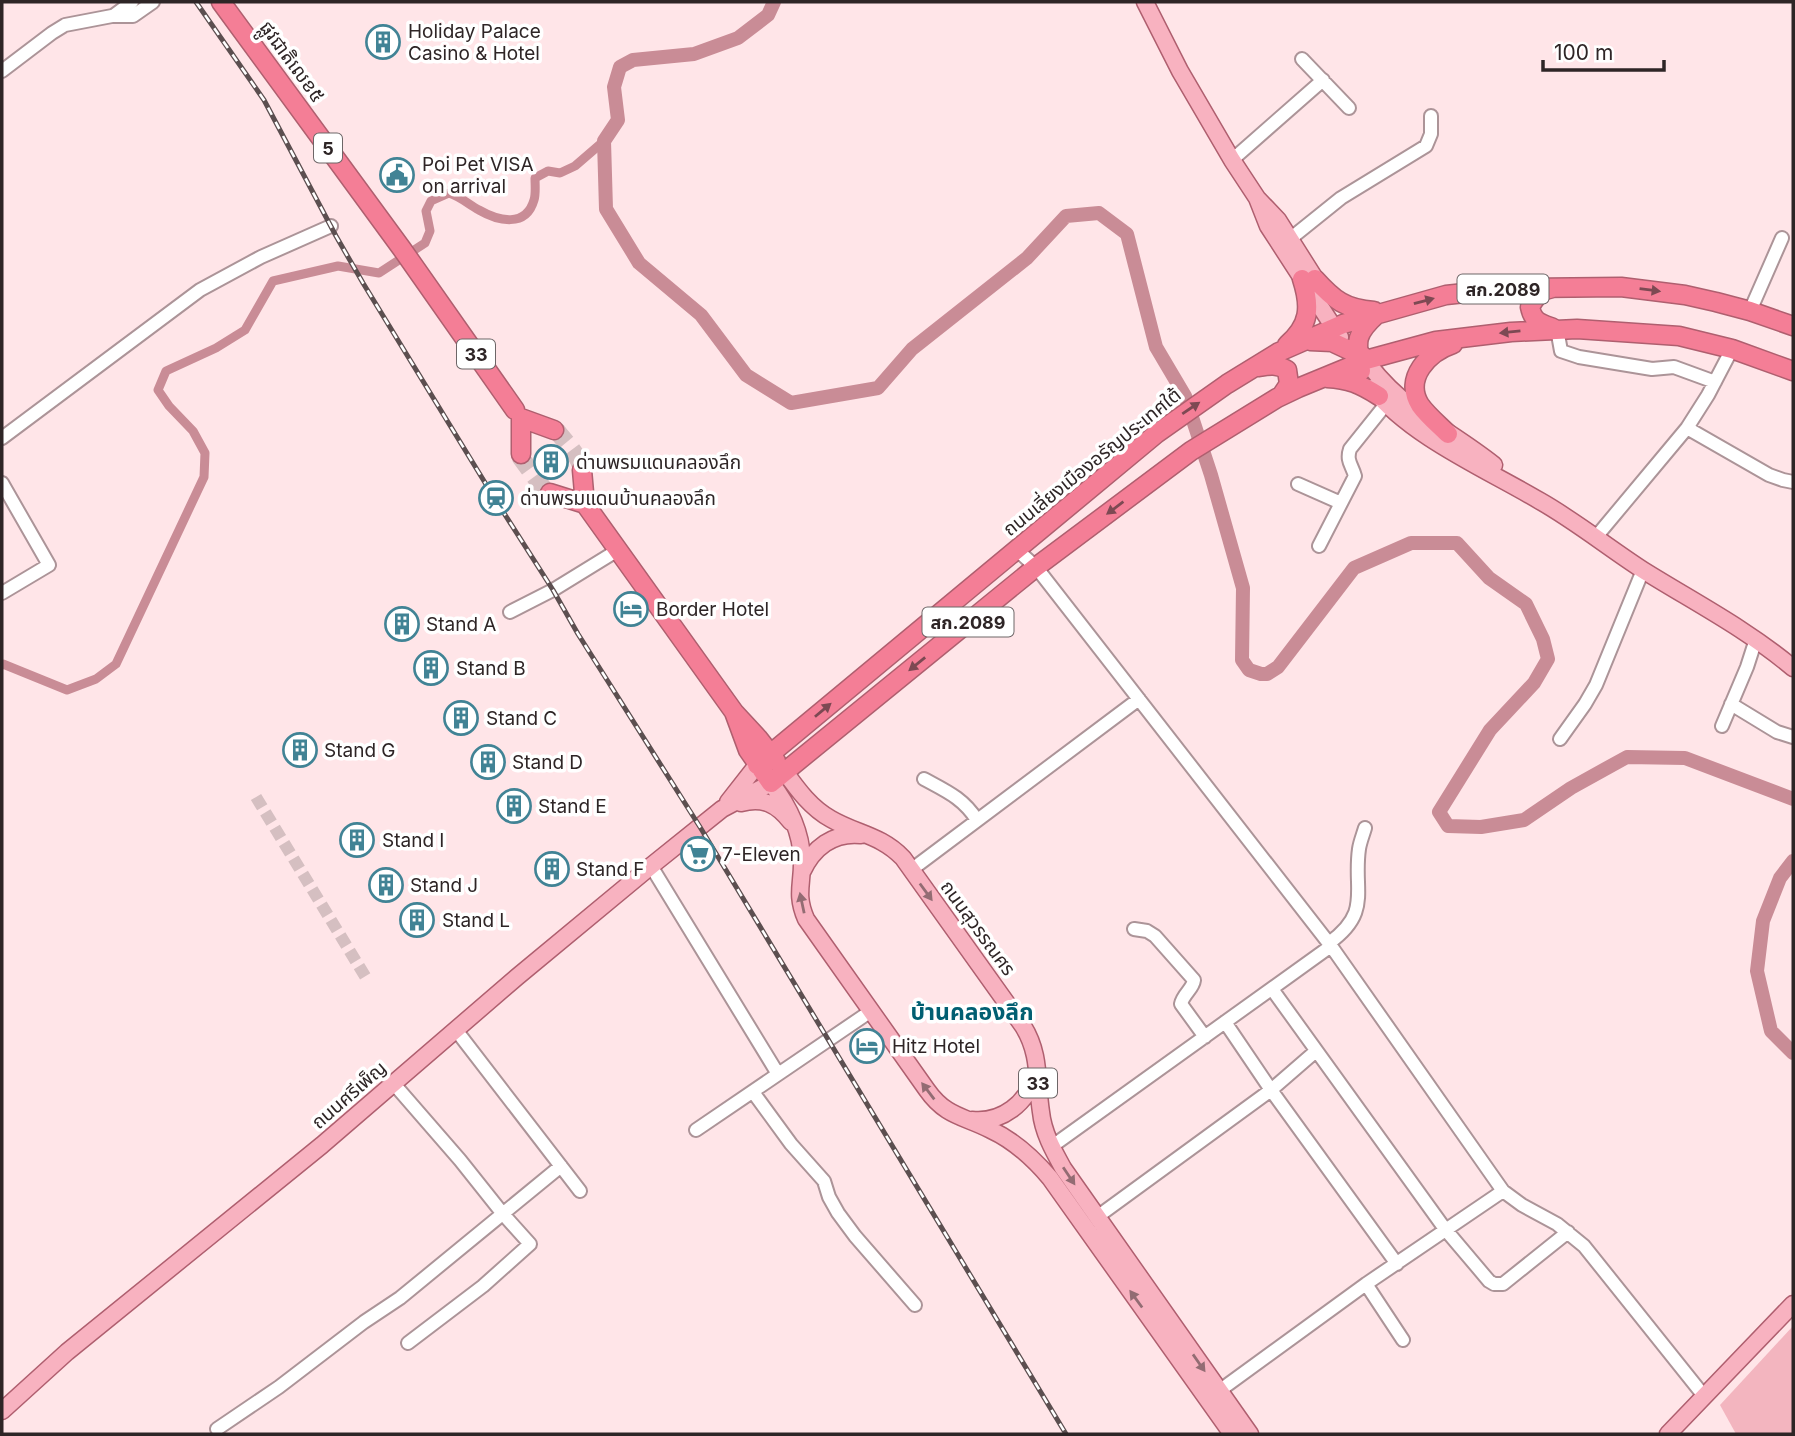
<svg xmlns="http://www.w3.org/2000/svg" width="1795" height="1436" viewBox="0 0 1795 1436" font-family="Inter,'Noto Sans Khmer','Noto Sans Thai',sans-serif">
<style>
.green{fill:#f3b5bf}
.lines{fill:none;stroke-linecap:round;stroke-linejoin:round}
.canal{stroke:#c98c96;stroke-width:9}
.river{stroke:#c98c96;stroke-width:14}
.minor-tunnel{stroke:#d5bfc1;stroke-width:12;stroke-dasharray:12 6;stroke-linecap:butt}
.highway-tunnel{stroke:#d5bfc1;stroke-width:18;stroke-dasharray:18 9;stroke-linecap:butt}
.minor-casing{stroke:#ac9498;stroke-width:16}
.major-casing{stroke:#af5f6f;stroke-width:19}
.highway-casing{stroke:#af5f6f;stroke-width:21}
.minor{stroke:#fff;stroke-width:12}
.major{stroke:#f8b2c0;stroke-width:16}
.highway{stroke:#f47e96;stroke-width:18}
.rail-casing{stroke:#5c4f50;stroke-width:5}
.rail{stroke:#fff;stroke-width:2.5;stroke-dasharray:8;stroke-linecap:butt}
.oneway{fill:#7d4953}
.oneway2{fill:#936c73}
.labels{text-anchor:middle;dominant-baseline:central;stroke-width:7;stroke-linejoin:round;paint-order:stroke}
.shield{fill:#fff;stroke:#6d6667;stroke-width:2}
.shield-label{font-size:18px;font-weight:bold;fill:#2e2526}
.poi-label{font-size:19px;fill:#2e2526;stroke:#fff;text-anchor:start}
.street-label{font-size:19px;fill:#2e2526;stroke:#fff}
.quarter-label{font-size:23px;font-weight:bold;fill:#015f72;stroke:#fff}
</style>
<rect width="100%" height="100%" fill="#ffe5e8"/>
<!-- green -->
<path class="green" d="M 1793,1326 L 1793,1434 L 1736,1434 L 1720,1405 Z"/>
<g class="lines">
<!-- canal -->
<path class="canal" d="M 2,665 L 3,664 L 67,690 L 96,679 L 116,664 L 204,477 L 205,453 L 193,431 L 169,406 L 158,390 L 166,371 L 216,348 L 245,330 L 273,281 L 338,266 L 379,273 L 425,243 L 430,231 L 426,211 L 431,201 L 449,193 C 461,197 468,204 479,210 C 498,221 526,228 534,200 C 536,194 535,185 535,178 L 548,171 L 560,173 L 575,166 L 604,141"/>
<!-- river -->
<path class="river" d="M 774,2 L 768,15 L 738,38 L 694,54 L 633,60 L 620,67 L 614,87 L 618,120 L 604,141 L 606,209 L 639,263 L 701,315 L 746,375 L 791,403 L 878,388 L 912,349 L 1027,258 L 1066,216 L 1099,213 L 1127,234 L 1156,347 L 1185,396 L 1211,475 L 1243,588 L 1242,660 L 1249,670 L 1261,674 L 1267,674 L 1278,667 L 1354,568 L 1411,543 L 1457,543 L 1489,578 L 1526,604 L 1543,639 L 1548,659 L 1534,683 L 1490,730 L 1439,812 L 1448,826 L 1481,827 L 1524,820 L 1571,788 L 1627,757 L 1685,758 L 1793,799
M 1793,861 L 1780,878 L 1763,921 L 1757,971 L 1771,1031 L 1793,1053"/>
<!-- minor-tunnel -->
<path class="minor-tunnel" d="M 256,797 L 368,981"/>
<!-- highway-tunnel -->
<path class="highway-tunnel" d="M 554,430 L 557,431 C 565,442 580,456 582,470
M 521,454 L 521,458 L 546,492 L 550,493"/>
<!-- minor casing -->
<g class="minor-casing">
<path id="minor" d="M 113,16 L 132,2
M 1302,59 L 1349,108
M 2,71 L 52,33 L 65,25 L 112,16 L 133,16 L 153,2
M 1232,160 L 1323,80
M 1290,239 L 1341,198 L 1426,146 L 1431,134 L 1431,116
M 1750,311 L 1782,238
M 1557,329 L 1561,351 L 1579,357 L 1652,369 L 1674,367 L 1715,382
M 1687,428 L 1769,475 L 1783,480 L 1793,482
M 2,438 L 200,290 L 261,257 L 331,226
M 2,483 L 49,565 L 2,593
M 1298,484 L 1341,503
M 1596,537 L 1687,428 L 1708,395 L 1732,349
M 1319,546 L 1355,476 C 1352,465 1346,461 1350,449 L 1386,404
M 1017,550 L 1036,567 L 1331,946 L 1503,1191 L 1522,1205 L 1557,1224 L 1584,1246 L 1704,1396
M 510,612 L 553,590 L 618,550
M 1731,704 L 1777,732 L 1793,737
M 1722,726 L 1747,667 L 1756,639
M 1560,739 L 1585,704 L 1596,685 L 1643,570
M 924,779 C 946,791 963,798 977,820
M 651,866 L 778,1074
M 911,870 L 1139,699
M 1134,929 L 1147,931 L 1155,936 L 1194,980 C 1193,989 1183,994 1181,1004 L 1205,1037
M 1329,943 C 1372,912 1353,891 1359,849 C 1360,842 1363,835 1365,828
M 1272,989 L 1445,1229 L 1489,1281 L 1494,1284 L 1503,1284 L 1568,1232
M 1225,1022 L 1271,1090 L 1397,1264
M 456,1030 L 580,1191
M 394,1084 L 460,1160 L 503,1214 L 530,1244 L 483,1286 L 408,1343
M 753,1092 L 791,1144 L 824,1181 L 829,1197 L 838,1213 L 855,1236 L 915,1305
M 696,1130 L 871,1011
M 1051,1147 L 1331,946
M 1097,1217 L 1271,1090 L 1316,1051
M 1366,1284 L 1403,1340
M 1219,1391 L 1366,1284 L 1503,1191
M 217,1429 L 279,1387 L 364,1322 L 400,1298 L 561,1166"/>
</g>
<!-- major casing -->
<g class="major-casing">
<path id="major" d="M 1145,2 L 1180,71 L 1232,160 L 1257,198 L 1278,220 L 1321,288
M 1257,198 L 1268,226 L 1340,337
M 1360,352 C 1396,408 1445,426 1494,465
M 1372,388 C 1411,437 1486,469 1540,501 C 1577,522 1610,549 1646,572 C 1696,603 1748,630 1793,668
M 785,772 C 798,790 811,808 831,819 C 857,834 881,835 903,858 L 1023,1026 C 1041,1055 1036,1080 1041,1112 C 1043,1132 1053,1150 1063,1168 L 1250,1434
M 728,802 L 757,765
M 741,803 C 763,797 777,804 791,822
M 802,872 C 813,848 833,832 861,835
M 972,1120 C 1002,1123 1028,1103 1035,1074
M 2,1411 L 67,1352 L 322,1145 L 517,977 L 651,866 L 722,809 L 771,783 C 788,805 801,830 802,859 C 803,883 795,894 806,919 L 927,1090 C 946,1117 964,1116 991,1130 C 1015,1141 1033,1158 1050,1178 L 1232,1434
M 1668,1434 L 1793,1304"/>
</g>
<!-- highway casing -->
<g class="highway-casing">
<path id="highway" d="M 221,2 L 402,249 L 515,410
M 1315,279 C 1334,300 1345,309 1374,311
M 1553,288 C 1541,290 1536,296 1530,307 C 1533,322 1540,323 1553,328
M 1310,341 L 1332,342 L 1364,357
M 1287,345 C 1310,325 1311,307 1302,279
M 1259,367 C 1270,365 1277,364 1287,370 L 1289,384 L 1281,396
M 1361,371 C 1357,343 1353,336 1376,315
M 1327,378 C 1349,379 1360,384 1379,396
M 1448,434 C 1439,425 1427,415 1420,405 C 1403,378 1429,352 1453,344
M 521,454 L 521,418 L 554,430
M 582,470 L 585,504 L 734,712 L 758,738 L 776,761
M 550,493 L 585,504
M 734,712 L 748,750 L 771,783 L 1036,567 L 1191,451 L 1277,398 L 1298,388 L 1366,360 L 1436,341 L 1511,332 L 1577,329 L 1679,336 L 1732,349 L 1793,371
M 757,765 L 1156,434 L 1227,384 L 1279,352 L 1343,324 L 1446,295 L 1512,288 L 1621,287 L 1685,295 L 1716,302 L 1750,311 L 1793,326"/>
</g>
<!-- minor -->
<use href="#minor" class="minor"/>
<!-- major -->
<use href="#major" class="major"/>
<!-- highway -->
<use href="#highway" class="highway"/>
<!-- rail casing -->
<g class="rail-casing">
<path id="rail" d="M 196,2 L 264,100 L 336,236 L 363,283 L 495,499 L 553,590 L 578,634 L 700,827 L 1066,1434"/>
</g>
<!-- rail -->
<use href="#rail" class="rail"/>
</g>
<!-- one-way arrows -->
<defs><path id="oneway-solid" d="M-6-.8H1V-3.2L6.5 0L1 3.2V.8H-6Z" transform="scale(1.75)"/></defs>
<g class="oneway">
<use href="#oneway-solid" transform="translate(1650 290) rotate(7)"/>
<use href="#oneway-solid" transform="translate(1424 301) rotate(-15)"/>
<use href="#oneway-solid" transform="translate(1510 332) rotate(174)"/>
<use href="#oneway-solid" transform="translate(1191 408) rotate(-34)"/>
<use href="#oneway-solid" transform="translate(1115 508) rotate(143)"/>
<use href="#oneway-solid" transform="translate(917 664) rotate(141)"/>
<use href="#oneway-solid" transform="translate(823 710) rotate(-40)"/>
</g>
<g class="oneway2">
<use href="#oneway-solid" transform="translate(926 892) rotate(54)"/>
<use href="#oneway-solid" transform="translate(802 903) rotate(-102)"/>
<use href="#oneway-solid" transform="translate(928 1091) rotate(-127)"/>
<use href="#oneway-solid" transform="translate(1069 1176) rotate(56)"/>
<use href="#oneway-solid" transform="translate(1136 1299) rotate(-126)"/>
<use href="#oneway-solid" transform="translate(1199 1363) rotate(55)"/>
</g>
<!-- icons -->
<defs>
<g id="building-ring" transform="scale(1.75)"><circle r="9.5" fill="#fff" stroke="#418395" stroke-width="1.5"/><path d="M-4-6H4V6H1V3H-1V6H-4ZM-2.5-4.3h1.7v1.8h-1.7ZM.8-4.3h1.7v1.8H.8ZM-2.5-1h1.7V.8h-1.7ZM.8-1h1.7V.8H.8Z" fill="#418395"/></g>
<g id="civic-ring" transform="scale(1.75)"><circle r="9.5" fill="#fff" stroke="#418395" stroke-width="1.5"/><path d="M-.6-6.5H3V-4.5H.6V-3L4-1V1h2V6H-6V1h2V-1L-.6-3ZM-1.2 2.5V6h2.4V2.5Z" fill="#418395"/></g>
<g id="station-ring" transform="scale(1.75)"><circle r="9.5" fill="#fff" stroke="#418395" stroke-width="1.5"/><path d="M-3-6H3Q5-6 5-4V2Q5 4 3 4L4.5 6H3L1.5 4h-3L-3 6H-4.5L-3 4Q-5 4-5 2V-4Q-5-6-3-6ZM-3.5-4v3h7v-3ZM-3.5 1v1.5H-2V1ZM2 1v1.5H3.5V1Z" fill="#418395"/></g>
<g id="hotel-ring" transform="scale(1.75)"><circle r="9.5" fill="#fff" stroke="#418395" stroke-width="1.5"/><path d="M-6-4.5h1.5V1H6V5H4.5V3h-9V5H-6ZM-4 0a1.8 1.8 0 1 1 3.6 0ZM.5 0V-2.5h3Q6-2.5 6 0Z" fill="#418395"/></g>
<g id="supermarket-ring" transform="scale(1.75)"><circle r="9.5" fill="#fff" stroke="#418395" stroke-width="1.5"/><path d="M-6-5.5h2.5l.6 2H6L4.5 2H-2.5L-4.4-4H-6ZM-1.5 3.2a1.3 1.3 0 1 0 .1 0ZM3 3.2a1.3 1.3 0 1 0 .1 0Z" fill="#418395"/></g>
</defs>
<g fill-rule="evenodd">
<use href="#building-ring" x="383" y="42"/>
<use href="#civic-ring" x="397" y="175"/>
<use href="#building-ring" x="551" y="462"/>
<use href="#station-ring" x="496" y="498"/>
<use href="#hotel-ring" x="631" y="609"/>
<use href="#building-ring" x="402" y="624"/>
<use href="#building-ring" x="431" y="668"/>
<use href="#building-ring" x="461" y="718"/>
<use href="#building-ring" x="300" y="750"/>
<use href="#building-ring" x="488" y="762"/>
<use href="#building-ring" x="514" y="806"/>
<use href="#building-ring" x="357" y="840"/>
<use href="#supermarket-ring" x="698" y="854"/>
<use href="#building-ring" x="552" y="869"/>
<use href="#building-ring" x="386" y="885"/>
<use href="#building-ring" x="417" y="920"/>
<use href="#hotel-ring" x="867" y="1046"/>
</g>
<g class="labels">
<!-- shield labels -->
<g class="shield">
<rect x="314" y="133.5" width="28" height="29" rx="5"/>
<rect x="1457.5" y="274.5" width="91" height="29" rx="5"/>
<rect x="457" y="339.5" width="38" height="29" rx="5"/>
<rect x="922.5" y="607.5" width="91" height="29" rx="5"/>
<rect x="1019" y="1068.5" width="38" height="29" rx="5"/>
</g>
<g class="shield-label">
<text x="328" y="148">5</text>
<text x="1503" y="289">สก.2089</text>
<text x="476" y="354">33</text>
<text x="968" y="622">สก.2089</text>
<text x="1038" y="1083">33</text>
</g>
<!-- poi labels -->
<g class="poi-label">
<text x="408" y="31">Holiday Palace<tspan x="408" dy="22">Casino &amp; Hotel</tspan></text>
<text x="422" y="164">Poi Pet VISA<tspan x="422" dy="22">on arrival</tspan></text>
<text x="576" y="462">ด่านพรมแดนคลองลึก</text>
<text x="520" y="498">ด่านพรมแดนบ้านคลองลึก</text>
<text x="656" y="609">Border Hotel</text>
<text x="426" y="624">Stand A</text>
<text x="456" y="668">Stand B</text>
<text x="486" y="718">Stand C</text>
<text x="324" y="750">Stand G</text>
<text x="512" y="762">Stand D</text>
<text x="538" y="806">Stand E</text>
<text x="382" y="840">Stand I</text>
<text x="722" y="854">7-Eleven</text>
<text x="576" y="869">Stand F</text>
<text x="410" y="885">Stand J</text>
<text x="442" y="920">Stand L</text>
<text x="892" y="1046">Hitz Hotel</text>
</g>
<!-- street labels -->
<g class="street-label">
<text transform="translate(292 62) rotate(54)">ផ្លូវជាតិលេខ៥</text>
<text transform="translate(1092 462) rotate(-39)">ถนนเลี่ยงเมืองอรัญประเทศใต้</text>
<text transform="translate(978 928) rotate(54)">ถนนสุวรรณศร</text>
<text transform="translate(349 1095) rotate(-41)">ถนนศรีเพ็ญ</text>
</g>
<!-- quarter labels -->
<g class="quarter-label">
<text x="972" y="1012">บ้านคลองลึก</text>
</g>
</g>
<!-- border -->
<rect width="1795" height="1436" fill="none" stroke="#2e2526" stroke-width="7"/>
<!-- scale -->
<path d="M1543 60v10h121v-10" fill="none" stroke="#2e2526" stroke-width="3.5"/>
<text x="1554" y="60" font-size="21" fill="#2e2526" stroke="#ffffff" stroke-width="5" paint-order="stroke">100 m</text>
</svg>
